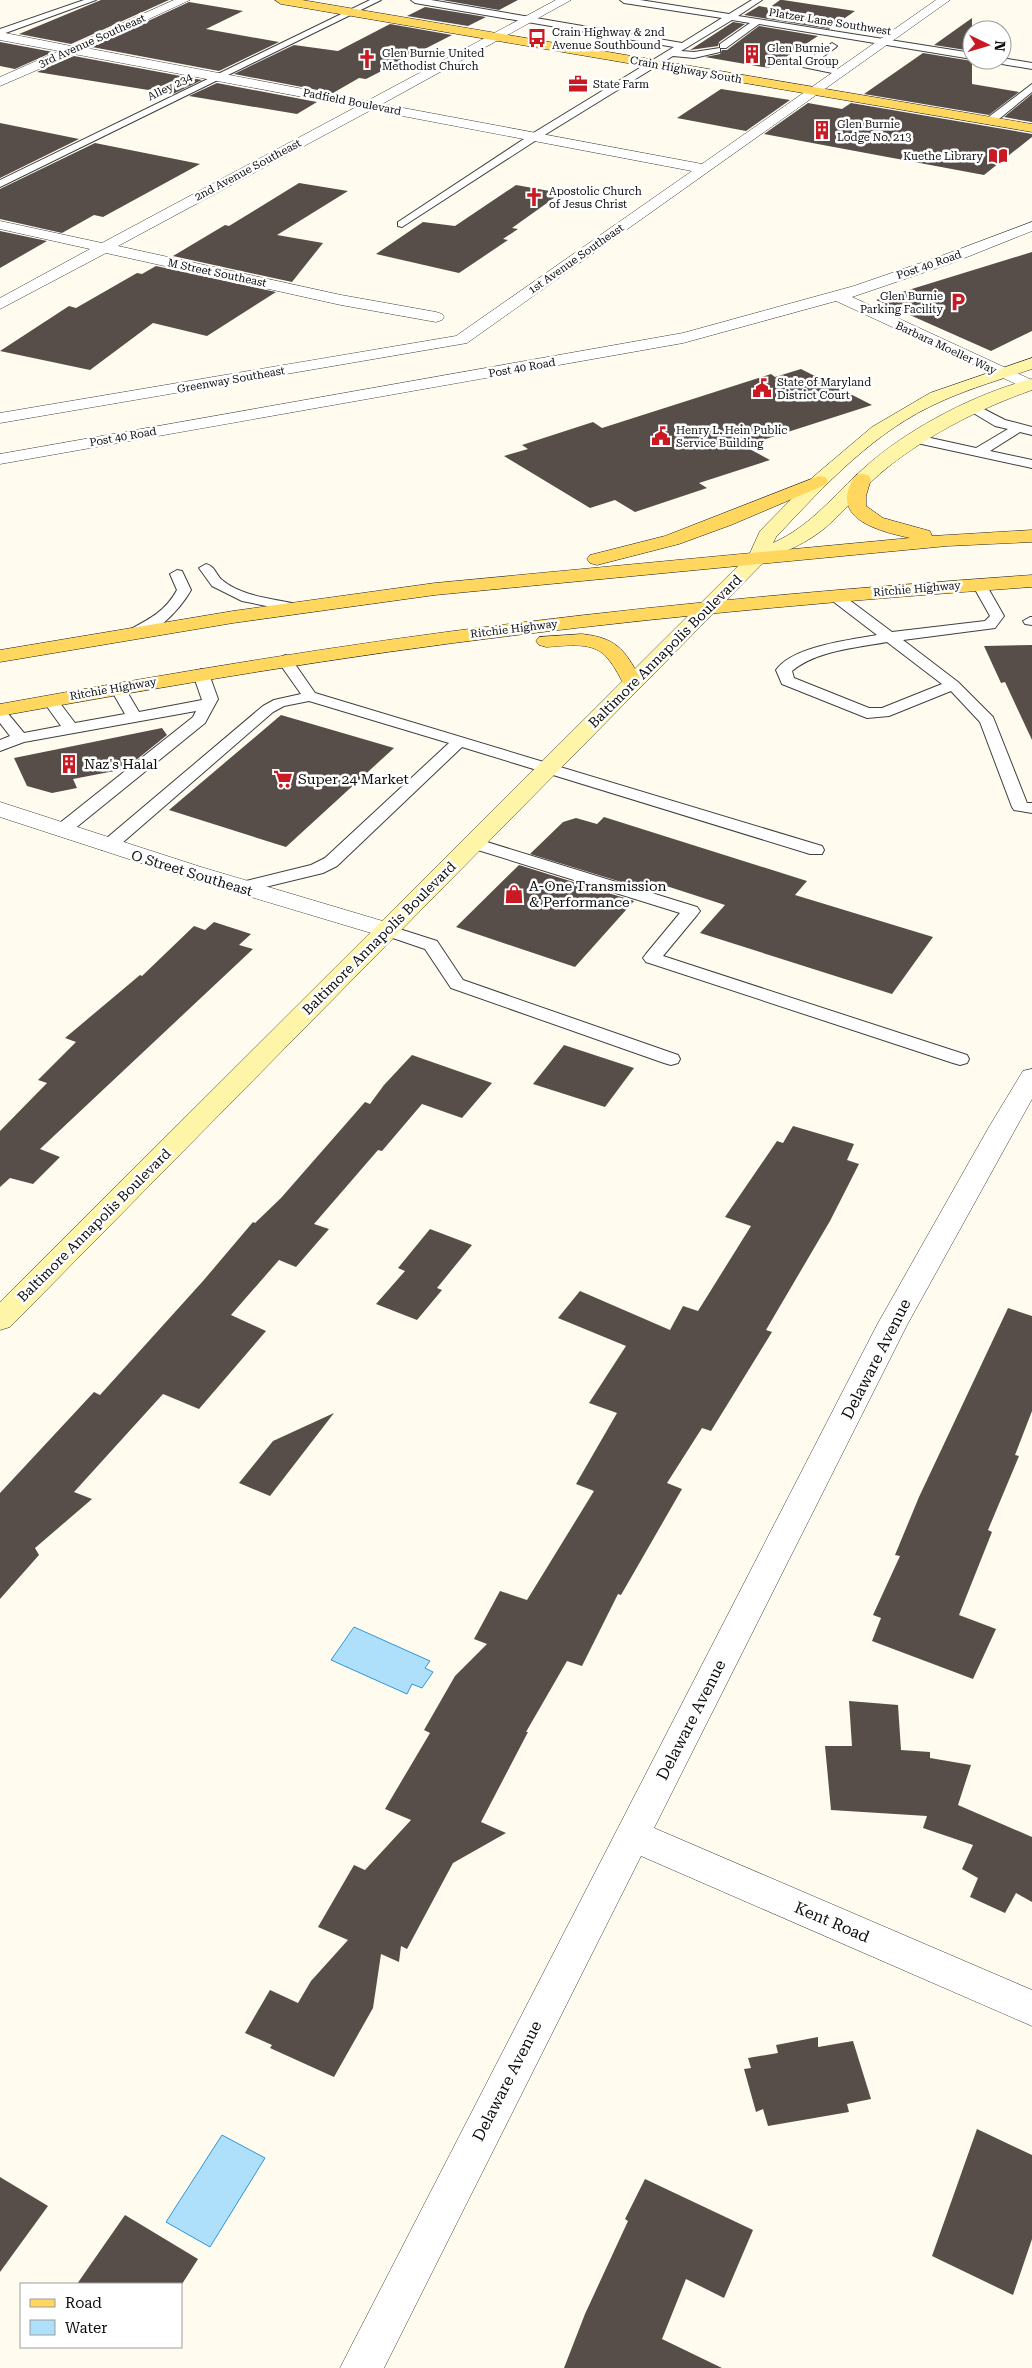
<svg xmlns="http://www.w3.org/2000/svg" width="1032" height="2368" viewBox="0 0 1032 2368" font-family="'Roboto Serif',serif">
<style>
.water{fill:#aedffb;stroke:#2f96d8}
.building{fill:#574e49}
.lines{fill:none;stroke-linecap:round;stroke-linejoin:round}
.service-casing{stroke:#404040;stroke-width:2}
.minor-casing{stroke:#404040;stroke-width:1}
.secondary-casing{stroke:#2f2f2f;stroke-width:1}
.primary-casing{stroke:#1e1e1e;stroke-width:1}
.service{fill:#fff;fill-rule:evenodd}
.minor{fill:#fff;fill-rule:evenodd}
.secondary{fill:#fff5a9;fill-rule:evenodd}
.primary{fill:#ffd65e;fill-rule:evenodd}
.labels{text-anchor:middle;dominant-baseline:central;stroke-width:5;stroke-linejoin:round;paint-order:stroke}
.far-street-label{font-size:11px;fill:#0d0d0d;stroke:#fff}
.far-poi-label{font-size:11px;fill:#0d0d0d;stroke:#fff;text-anchor:start}
.street-label{font-size:14px;fill:#0d0d0d;stroke:#fff}
.poi-label{font-size:14px;fill:#0d0d0d;stroke:#fff;text-anchor:start}
.near-street-label{font-size:16px;fill:#0d0d0d;stroke:#fff}
</style>
<rect width="100%" height="100%" fill="#fffbee"/>
<!-- water -->
<path class="water" d="M 354,1627 L 430,1661 L 425,1668 L 433,1672 L 422,1688 L 412,1684 L 407,1694 L 331,1660 Z
M 222,2135 L 265,2158 L 210,2247 L 166,2222 Z"/>
<!-- building -->
<path class="building" d="M 101,0 L 169,0 L 71,44 L 19,34 Z
M 442,0 L 518,0 L 499,10 Z
M 780,0 L 783,0 L 855,11 L 829,29 L 744,15 L 759,6 L 769,8 Z
M 189,2 L 243,11 L 206,29 L 279,42 L 219,71 L 92,47 Z
M 425,7 L 486,17 L 468,26 L 407,16 Z
M 972,18 L 972,51 L 934,45 Z
M 733,22 L 745,24 L 719,42 L 718,46 L 690,50 Z
M 390,24 L 452,35 L 366,79 L 359,78 L 333,93 L 234,74 L 294,45 L 338,51 Z
M 759,26 L 818,36 L 769,68 L 705,57 L 720,54 L 722,50 L 727,50 Z
M 0,42 L 53,52 L 15,69 L 0,66 Z
M 923,53 L 972,61 L 972,84 L 1019,92 L 989,115 L 864,94 Z
M 74,56 L 202,80 L 173,94 L 37,72 Z
M 217,83 L 317,102 L 297,114 L 189,96 Z
M 721,89 L 790,100 L 746,131 L 677,118 Z
M 1032,94 L 1032,122 L 1004,117 Z
M 808,103 L 842,109 L 851,103 L 1032,134 L 1032,137 L 984,175 L 764,134 Z
M 0,123 L 79,139 L 0,178 Z
M 95,143 L 200,164 L 103,217 L 94,215 L 62,233 L 0,219 L 0,189 Z
M 299,183 L 348,191 L 277,235 L 323,243 L 292,282 L 173,256 L 225,225 L 229,226 Z
M 516,185 L 561,193 L 512,228 L 518,229 L 503,239 L 508,240 L 459,273 L 376,254 L 423,222 L 455,226 Z
M 0,231 L 47,241 L 0,268 Z
M 1032,252 L 1032,331 L 991,351 L 876,300 Z
M 156,266 L 276,292 L 207,336 L 153,323 L 90,370 L 0,351 L 69,306 L 76,308 L 137,273 L 142,274 Z
M 801,369 L 872,405 L 744,446 L 770,460 L 699,483 L 707,488 L 635,512 L 615,500 L 590,508 L 504,456 L 528,449 L 522,445 L 593,422 L 602,428 L 771,374 L 775,377 Z
M 1032,645 L 1032,740 L 1005,682 L 1001,683 L 984,646 Z
M 281,715 L 394,748 L 286,847 L 169,810 Z
M 162,728 L 167,735 L 125,769 L 73,779 L 77,788 L 52,793 L 27,786 L 14,758 Z
M 604,817 L 807,881 L 795,895 L 933,937 L 892,994 L 700,933 L 725,905 L 651,881 L 644,889 L 530,854 L 563,822 L 576,818 L 597,824 Z
M 519,865 L 634,901 L 575,967 L 456,927 Z
M 214,922 L 251,934 L 239,945 L 253,949 L 40,1149 L 60,1157 L 33,1184 L 10,1178 L 0,1187 L 0,1131 L 47,1083 L 38,1080 L 76,1042 L 65,1038 L 140,975 L 142,976 L 194,926 L 205,930 Z
M 564,1045 L 634,1068 L 605,1107 L 533,1084 Z
M 412,1055 L 492,1083 L 462,1118 L 422,1104 L 382,1151 L 378,1150 L 314,1224 L 329,1229 L 296,1267 L 279,1260 L 231,1315 L 266,1331 L 199,1409 L 163,1394 L 74,1492 L 92,1499 L 35,1548 L 39,1555 L 0,1599 L 0,1493 L 94,1392 L 100,1395 L 203,1281 L 253,1222 L 255,1223 L 281,1198 L 365,1102 L 370,1104 L 384,1085 Z
M 793,1126 L 854,1144 L 847,1160 L 859,1164 L 830,1221 L 766,1330 L 772,1332 L 711,1431 L 702,1428 L 667,1483 L 682,1489 L 621,1595 L 618,1594 L 582,1666 L 567,1661 L 526,1732 L 528,1732 L 481,1822 L 506,1833 L 453,1863 L 407,1949 L 401,1946 L 399,1962 L 381,1954 L 373,2008 L 334,2077 L 270,2048 L 272,2045 L 245,2033 L 270,1990 L 298,2003 L 311,1981 L 348,1940 L 318,1927 L 354,1865 L 365,1870 L 411,1820 L 385,1809 L 430,1733 L 424,1730 L 455,1676 L 487,1644 L 474,1639 L 500,1591 L 527,1600 L 594,1491 L 576,1484 L 617,1413 L 589,1403 L 626,1346 L 558,1318 L 580,1291 L 670,1330 L 683,1306 L 698,1311 L 751,1226 L 725,1217 L 777,1141 L 783,1143 Z
M 430,1229 L 472,1245 L 437,1288 L 442,1290 L 417,1320 L 376,1304 L 405,1271 L 398,1268 Z
M 1008,1308 L 1032,1316 L 1032,1411 L 1015,1455 L 1019,1456 L 988,1530 L 992,1532 L 959,1615 L 996,1629 L 973,1679 L 872,1641 L 881,1618 L 873,1615 L 900,1556 L 895,1555 L 919,1497 Z
M 334,1413 L 270,1496 L 239,1483 L 273,1441 Z
M 849,1701 L 898,1705 L 901,1750 L 930,1752 L 930,1758 L 971,1765 L 958,1805 L 1032,1837 L 1032,1902 L 1016,1893 L 1005,1913 L 970,1897 L 978,1878 L 962,1869 L 973,1845 L 923,1828 L 927,1816 L 831,1810 L 825,1746 L 852,1746 Z
M 818,2037 L 818,2047 L 853,2041 L 871,2099 L 847,2104 L 849,2112 L 768,2126 L 763,2109 L 756,2112 L 744,2069 L 751,2068 L 748,2058 L 778,2053 L 776,2045 Z
M 977,2129 L 1032,2155 L 1032,2239 L 1013,2295 L 932,2256 Z
M 0,2177 L 48,2206 L 0,2272 Z
M 645,2179 L 753,2230 L 724,2298 L 686,2279 L 662,2339 L 722,2368 L 564,2368 L 585,2314 L 628,2221 L 625,2219 Z
M 125,2215 L 198,2259 L 182,2284 L 77,2284 Z"/>
<g class="lines">
<!-- service casing -->
<g class="service-casing">
<path id="service" d="M 84,0 L 96,0 L 0,35 L 0,29 Z
M 370,0 L 381,0 L 0,187 L 0,180 Z
M 411,0 L 431,0 L 682,43 L 722,18 L 624,3 L 620,0 L 640,0 L 729,14 L 752,0 L 762,0 L 738,16 L 972,53 L 972,59 L 759,24 L 726,48 L 720,48 L 720,52 L 694,58 L 673,56 L 538,139 L 402,227 L 398,226 L 398,222 L 530,135 L 674,47 L 415,3 ZM 732,20 L 750,23 L 720,44 L 720,48 L 694,52 L 681,51 Z
M 832,43 L 837,46 L 835,48 L 813,64 L 842,71 L 842,75 L 803,67 L 803,63 Z
M 1002,58 L 1032,63 L 1032,69 L 996,63 L 991,60 L 1002,60 Z
M 1032,84 L 1032,92 L 994,123 L 986,123 L 986,119 Z
M 974,404 L 1005,420 L 1032,427 L 1032,435 L 1020,432 L 990,451 L 1032,460 L 1032,468 L 917,443 L 911,439 L 917,435 L 976,448 L 1008,429 L 995,426 L 970,411 L 968,408 L 970,405 Z
M 206,564 C 215,566 216,575 222,580 C 242,597 276,599 301,605 L 303,608 L 296,612 L 242,601 L 212,586 L 199,568 Z
M 177,570 L 182,571 L 191,590 C 181,608 150,643 127,637 L 125,634 L 127,631 C 148,620 165,612 177,590 L 170,574 Z
M 979,580 L 984,581 L 1004,616 L 995,628 L 903,640 L 958,682 L 993,717 L 1027,803 L 1032,803 L 1032,813 L 1014,810 L 1012,807 L 980,722 L 951,691 L 889,716 L 867,718 L 782,684 L 776,670 C 793,646 850,640 877,635 L 830,599 L 828,596 L 830,593 L 840,593 L 892,632 L 985,621 L 990,616 L 972,584 ZM 887,642 L 942,684 L 882,708 L 869,708 L 794,678 L 792,671 C 817,650 856,648 887,642 Z
M 1030,617 L 1032,617 L 1032,625 L 1025,624 L 1023,621 Z
M 285,655 L 290,657 L 315,693 L 822,846 L 824,850 L 822,854 L 810,854 L 462,747 L 337,866 L 323,873 L 240,893 L 234,892 L 231,888 L 234,884 L 311,865 L 325,858 L 449,743 L 309,701 L 284,706 L 273,712 L 114,850 L 102,850 L 100,846 L 102,842 L 263,706 L 274,700 L 301,694 L 277,660 Z
M 201,669 L 209,674 L 218,699 L 205,723 L 68,834 L 56,834 L 54,830 L 56,826 L 193,717 L 196,711 L 24,742 L 0,751 L 0,740 L 10,736 L 0,723 L 0,708 L 5,710 L 24,733 L 61,726 L 43,701 L 51,696 L 56,698 L 75,723 L 125,714 L 110,688 L 118,683 L 123,685 L 139,712 L 202,700 L 193,674 Z
M 474,838 L 697,907 L 700,911 L 697,915 L 663,956 L 967,1055 L 969,1059 L 967,1063 L 960,1065 L 953,1063 L 646,962 L 643,958 L 646,954 L 680,913 L 468,847 L 466,843 L 468,839 Z
M 387,925 L 437,941 L 463,980 L 678,1055 L 680,1059 L 678,1063 L 671,1065 L 664,1063 L 451,988 L 425,949 L 381,934 L 378,930 L 381,926 Z"/>
</g>
<!-- minor casing -->
<g class="minor-casing">
<path id="minor" d="M 174,0 L 190,0 L 86,48 L 367,101 L 556,0 L 571,0 L 382,104 L 702,164 L 936,0 L 950,0 L 467,343 L 0,423 L 0,413 L 456,336 L 692,171 L 371,110 L 118,246 L 341,295 L 436,312 L 442,314 L 444,317 L 442,320 L 436,322 L 341,305 L 106,253 L 0,309 L 0,298 L 90,249 L 0,229 L 0,221 L 102,243 L 356,107 L 74,54 L 0,86 L 0,77 L 59,51 L 0,40 L 0,32 L 71,46 Z
M 1032,222 L 1032,231 L 952,263 L 852,297 L 1032,380 L 1032,389 L 1029,390 L 836,301 L 683,343 L 0,464 L 0,454 L 683,333 L 854,286 L 941,256 Z
M 0,802 L 201,867 L 396,925 L 399,930 L 396,935 L 387,937 L 378,935 L 184,877 L 0,817 Z
M 1032,1069 L 1032,1099 L 907,1325 L 654,1828 L 1032,1990 L 1032,2026 L 641,1856 L 384,2368 L 340,2368 L 877,1325 L 989,1127 L 1023,1071 Z"/>
</g>
<!-- secondary casing -->
<g class="secondary-casing">
<path id="secondary" d="M 1032,358 L 1032,369 C 1002,379 971,388 942,401 C 875,430 825,485 776,537 L 773,543 C 811,526 834,495 864,468 C 907,429 976,393 1032,379 L 1032,390 C 981,408 931,433 888,467 C 865,485 847,509 825,528 C 807,543 786,551 765,561 L 10,1327 L 0,1330 L 0,1302 L 749,555 L 760,531 L 813,477 L 872,427 L 930,393 Z"/>
</g>
<!-- primary casing -->
<g class="primary-casing">
<path id="primary" d="M 275,0 L 302,0 L 1032,124 L 1032,132 L 281,4 Z
M 862,474 L 868,475 L 871,479 L 866,496 L 866,506 L 883,518 L 930,531 L 932,536 L 1032,530 L 1032,542 L 947,546 L 435,595 L 233,623 L 0,662 L 0,650 L 233,611 L 435,583 L 910,538 C 878,531 826,518 856,475 Z
M 819,476 L 825,477 L 828,481 L 825,485 L 731,525 L 679,544 L 597,565 L 590,563 L 587,559 L 590,555 L 665,536 Z
M 1032,575 L 1032,587 C 860,599 688,614 517,635 C 343,656 172,685 0,716 L 0,704 C 172,673 343,644 517,623 C 688,602 860,587 1032,575 Z
M 582,634 C 620,638 626,653 643,683 L 640,687 L 633,689 L 626,687 C 620,679 616,668 609,660 C 595,640 567,646 546,647 L 539,645 L 536,641 L 539,637 Z"/>
</g>
<!-- service -->
<use href="#service" class="service"/>
<!-- minor -->
<use href="#minor" class="minor"/>
<!-- secondary -->
<use href="#secondary" class="secondary"/>
<!-- primary -->
<use href="#primary" class="primary"/>
</g>
<!-- icons -->
<defs>
<g id="bus-bare" transform="scale(1.5)"><path d="M-5-6H5V4H4V6H2V4H-2V6H-4V4H-5ZM-3.5-4V0h7V-4ZM-3.5 1.2v1.5H-2V1.2ZM2 1.2v1.5H3.5V1.2Z" fill="#c91a24" stroke="#fff" stroke-width="2.5" paint-order="stroke"/></g>
<g id="building-bare" transform="scale(1.5)"><path d="M-4-6H4V6H1V3H-1V6H-4ZM-2.5-4.3h1.7v1.8h-1.7ZM.8-4.3h1.7v1.8H.8ZM-2.5-1h1.7V.8h-1.7ZM.8-1h1.7V.8H.8Z" fill="#c91a24" stroke="#fff" stroke-width="2.5" paint-order="stroke"/></g>
<g id="church-bare" transform="scale(1.5)"><path d="M-1.2-6h2.4v3.5h3.3v2.4h-3.3V6h-2.4V-.1h-3.3v-2.4h3.3Z" fill="#c91a24" stroke="#fff" stroke-width="2.5" paint-order="stroke"/></g>
<g id="office-bare" transform="scale(1.5)"><path d="M-6-3h4V-5.5h4V-3h4V5H-6ZM-1-4.5V-3h2v-1.5ZM-6 0V1H6V0Z" fill="#c91a24" stroke="#fff" stroke-width="2.5" paint-order="stroke"/></g>
<g id="library-bare" transform="scale(1.5)"><path d="M-6-4Q-3-5.5-.7-3.5V5Q-3 3-6 4ZM6-4Q3-5.5 .7-3.5V5Q3 3 6 4Z" fill="#c91a24" stroke="#fff" stroke-width="2.5" paint-order="stroke"/></g>
<g id="parking-bare" transform="scale(1.5)"><path d="M-3.5-5.5H1a3.5 3.5 0 0 1 0 7H-1V5.5H-3.5ZM-1-3.4V-.6H.8a1.4 1.4 0 0 0 0-2.8Z" fill="#c91a24" stroke="#fff" stroke-width="2.5" paint-order="stroke"/></g>
<g id="civic-bare" transform="scale(1.5)"><path d="M-.6-6.5H3V-4.5H.6V-3L4-1V1h2V6H-6V1h2V-1L-.6-3ZM-1.2 2.5V6h2.4V2.5Z" fill="#c91a24" stroke="#fff" stroke-width="2.5" paint-order="stroke"/></g>
<g id="supermarket-bare" transform="scale(1.5)"><path d="M-6-5.5h2.5l.6 2H6L4.5 2H-2.5L-4.4-4H-6ZM-1.5 3.2a1.3 1.3 0 1 0 .1 0ZM3 3.2a1.3 1.3 0 1 0 .1 0Z" fill="#c91a24" stroke="#fff" stroke-width="2.5" paint-order="stroke"/></g>
<g id="shop-bare" transform="scale(1.5)"><path d="M-5-2.5h2.3a2.7 3.5 0 0 1 5.4 0H5L5.5 6h-11ZM-1.5-2.5h3a1.5 2.3 0 0 0-3 0Z" fill="#c91a24" stroke="#fff" stroke-width="2.5" paint-order="stroke"/></g>
</defs>
<g fill-rule="evenodd">
<use href="#bus-bare" x="537" y="38"/>
<use href="#building-bare" x="752" y="54"/>
<use href="#church-bare" x="367" y="59"/>
<use href="#office-bare" x="578" y="84"/>
<use href="#building-bare" x="822" y="130"/>
<use href="#library-bare" x="998" y="156"/>
<use href="#church-bare" x="534" y="197"/>
<use href="#parking-bare" x="958" y="302"/>
<use href="#civic-bare" x="762" y="388"/>
<use href="#civic-bare" x="661" y="436"/>
<use href="#building-bare" x="69" y="764"/>
<use href="#supermarket-bare" x="283" y="779"/>
<use href="#shop-bare" x="514" y="894"/>
</g>
<g class="labels">
<!-- far-street labels -->
<g class="far-street-label">
<text transform="translate(830 22) rotate(9)">Platzer Lane Southwest</text>
<text transform="translate(92 41) rotate(-24)">3rd Avenue Southeast</text>
<text transform="translate(686 70) rotate(10)">Crain Highway South</text>
<text transform="translate(170 87) rotate(-26)">Alley 234</text>
<text transform="translate(352 102) rotate(11)">Padfield Boulevard</text>
<text transform="translate(248 170) rotate(-28)">2nd Avenue Southeast</text>
<text transform="translate(576 259) rotate(-35)">1st Avenue Southeast</text>
<text transform="translate(929 265) rotate(-19)">Post 40 Road</text>
<text transform="translate(217 273) rotate(12)">M Street Southeast</text>
<text transform="translate(946 348) rotate(25)">Barbara Moeller Way</text>
<text transform="translate(522 368) rotate(-10)">Post 40 Road</text>
<text transform="translate(231 380) rotate(-10)">Greenway Southeast</text>
<text transform="translate(123 437) rotate(-10)">Post 40 Road</text>
<text transform="translate(917 589) rotate(-5)">Ritchie Highway</text>
<text transform="translate(514 629) rotate(-7)">Ritchie Highway</text>
<text transform="translate(113 689) rotate(-10)">Ritchie Highway</text>
</g>
<!-- far-poi labels -->
<g class="far-poi-label">
<text x="552" y="32">Crain Highway &amp; 2nd<tspan x="552" dy="13">Avenue Southbound</tspan></text>
<text x="767" y="48">Glen Burnie<tspan x="767" dy="13">Dental Group</tspan></text>
<text x="382" y="53">Glen Burnie United<tspan x="382" dy="13">Methodist Church</tspan></text>
<text x="593" y="84">State Farm</text>
<text x="837" y="124">Glen Burnie<tspan x="837" dy="13">Lodge No. 213</tspan></text>
<text x="983" y="156" text-anchor="end">Kuethe Library</text>
<text x="549" y="191">Apostolic Church<tspan x="549" dy="13">of Jesus Christ</tspan></text>
<text x="943" y="296" text-anchor="end">Glen Burnie<tspan x="943" dy="13">Parking Facility</tspan></text>
<text x="777" y="382">State of Maryland<tspan x="777" dy="13">District Court</tspan></text>
<text x="676" y="430">Henry L. Hein Public<tspan x="676" dy="13">Service Building</tspan></text>
</g>
<!-- street labels -->
<g class="street-label">
<text transform="translate(665 651) rotate(-45)">Baltimore Annapolis Boulevard</text>
<text transform="translate(192 873) rotate(17)">O Street Southeast</text>
<text transform="translate(379 938) rotate(-45)">Baltimore Annapolis Boulevard</text>
<text transform="translate(94 1225) rotate(-45)">Baltimore Annapolis Boulevard</text>
</g>
<!-- poi labels -->
<g class="poi-label">
<text x="84" y="764">Naz's Halal</text>
<text x="298" y="779">Super 24 Market</text>
<text x="529" y="886">A-One Transmission<tspan x="529" dy="16">&amp; Performance</tspan></text>
</g>
<!-- near-street labels -->
<g class="near-street-label">
<text transform="translate(876 1359) rotate(-63)">Delaware Avenue</text>
<text transform="translate(691 1720) rotate(-63)">Delaware Avenue</text>
<text transform="translate(832 1922) rotate(23)">Kent Road</text>
<text transform="translate(507 2081) rotate(-63)">Delaware Avenue</text>
</g>
</g>
<!-- legend -->
<rect x="20" y="2283" width="162" height="65" fill="#ffffff" stroke="#9e9e9e"/>
<rect x="30" y="2299" width="25" height="8" fill="#ffd65e" stroke="#9e9e9e"/>
<text x="65" y="2308" font-size="15" fill="#0d0d0d">Road</text>
<rect x="30" y="2320" width="25" height="15" fill="#aedffb" stroke="#9e9e9e"/>
<text x="65" y="2333" font-size="15" fill="#0d0d0d">Water</text>
<!-- north arrow -->
<g transform="translate(987 45) rotate(95)"><circle r="24" fill="#ffffff" stroke="#9e9e9e"/>
<path d="M0-4L9 19L0 12L-9 19Z" fill="#c91a24"/>
<text y="-8" font-size="14" font-weight="bold" text-anchor="middle" fill="#0d0d0d">N</text>
</g>
</svg>
